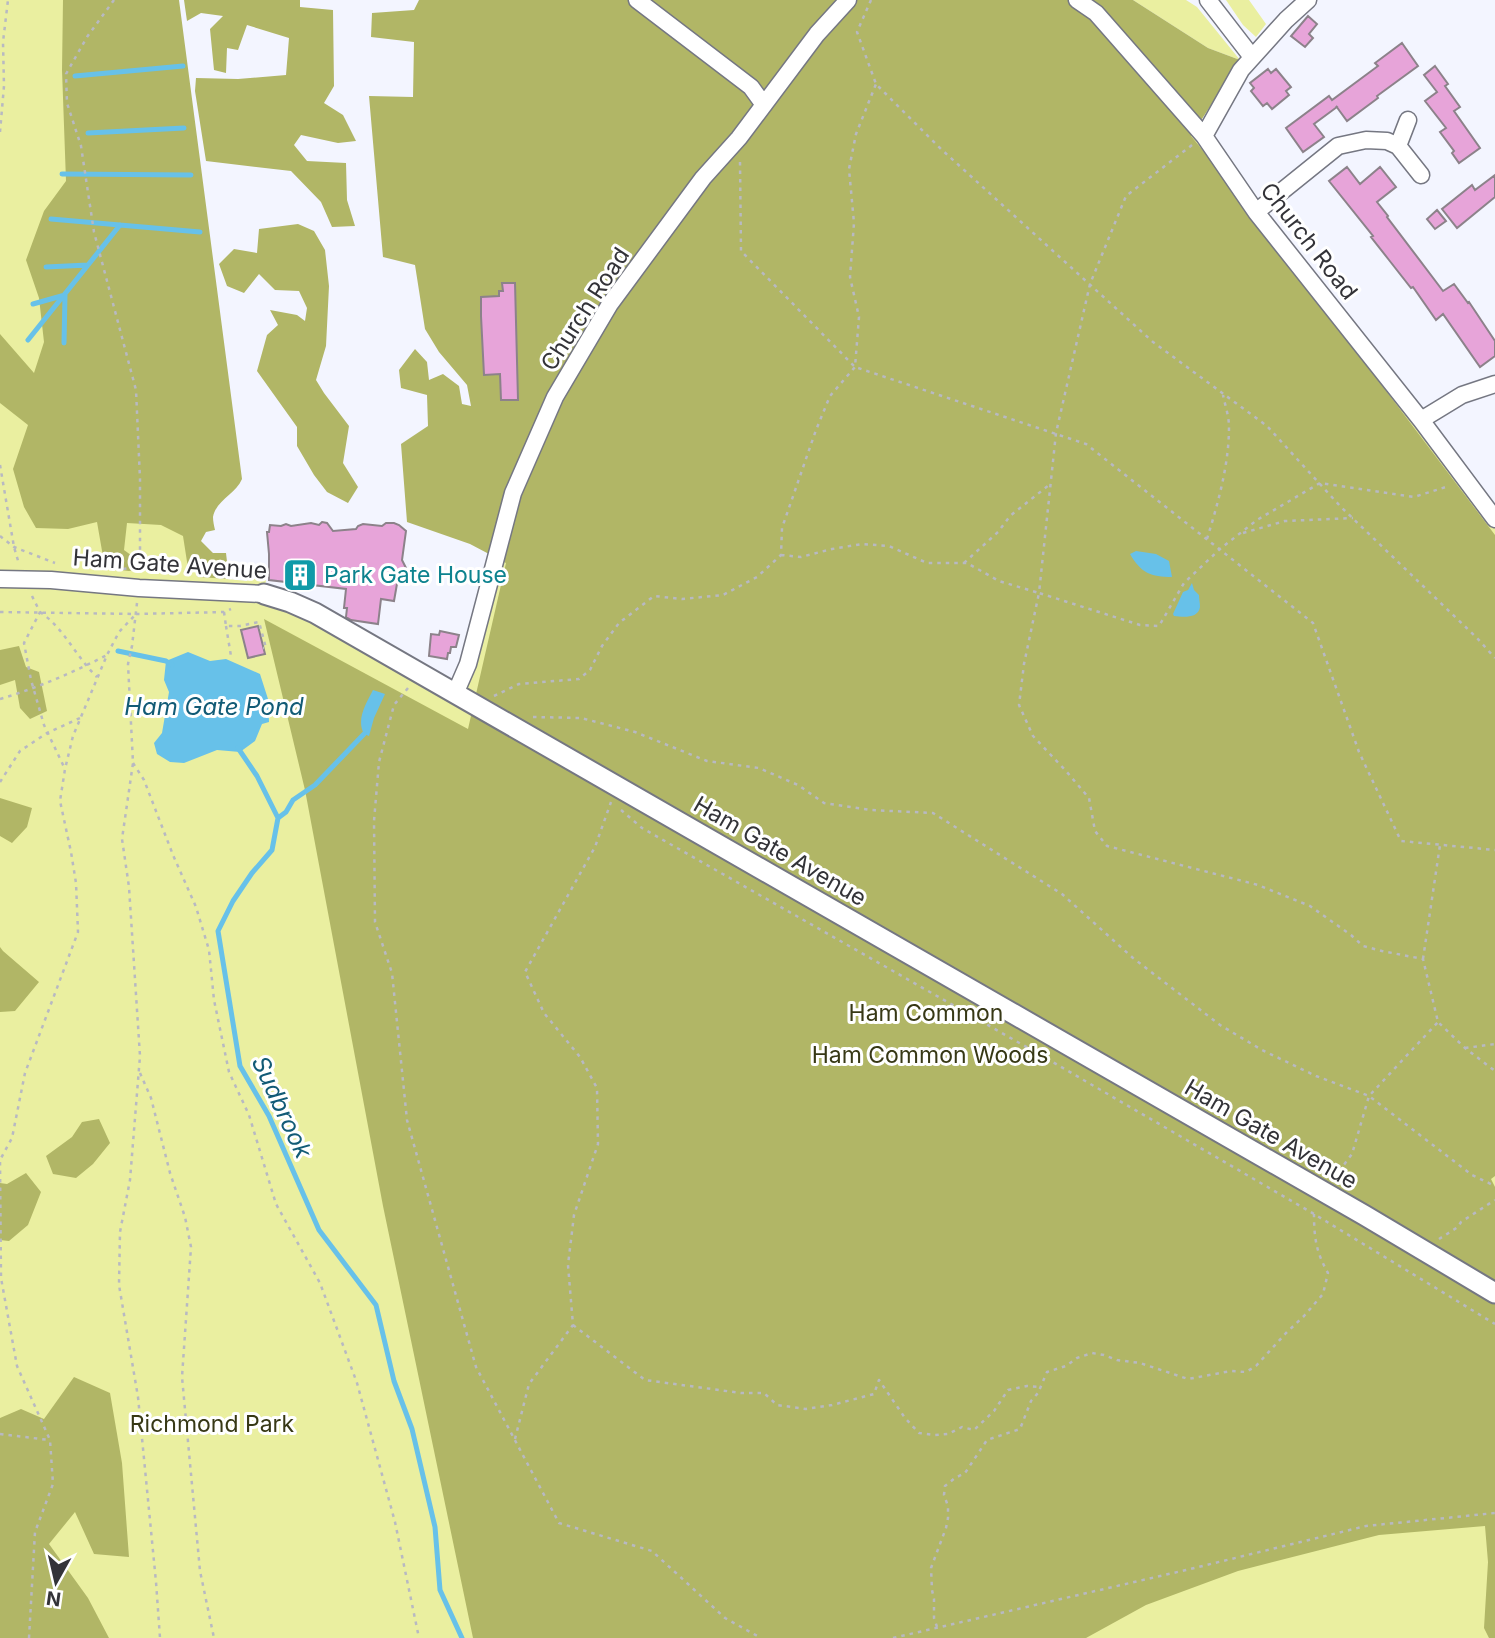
<svg xmlns="http://www.w3.org/2000/svg" width="1495" height="1638" viewBox="0 0 1495 1638" font-family="Inter,sans-serif">
<style>
.green{fill:#eaefa0}
.forest{fill:#b1b666}
.water{fill:#67c1e9}
.lines{fill:none;stroke-linecap:round;stroke-linejoin:round}
.stream{stroke:#67c1e9;stroke-width:5}
.building{fill:#e7a4d9;stroke:#8c828a;stroke-width:2}
.minor-casing{stroke:#757782;stroke-width:19}
.major-casing{stroke:#757782;stroke-width:23}
.path{stroke:#b8b9c2;stroke-width:2.5;stroke-dasharray:3.5 5;stroke-linecap:butt}
.minor{stroke:#fff;stroke-width:16}
.major{stroke:#fff;stroke-width:19}
.labels{text-anchor:middle;dominant-baseline:central;stroke-width:6;stroke-linejoin:round;paint-order:stroke}
.street-label{font-size:23px;fill:#333338;stroke:#fff}
.culture-label{font-size:23px;fill:#0d838f;stroke:#fff;text-anchor:start}
.park-label{font-size:23px;fill:#373815;stroke:#fff}
.water-label{font-size:24px;font-style:italic;fill:#125b76;stroke:#fff}
</style>
<rect width="100%" height="100%" fill="#f3f5ff"/>
<!-- green -->
<path class="green" d="M 0,0 L 179,0 L 177,488 L 196,569 L 197,576 L 247,581 L 248,577 L 258,577 L 259,580 L 266,580 L 264,594 L 273,601 L 455,693 L 513,493 L 1089,0 L 1256,212 L 1495,506 L 1495,1638 L 0,1638 Z
M 1133,0 L 1186,0 L 1197,7 L 1240,60 L 1208,48 Z
M 1226,0 L 1249,0 L 1266,24 L 1256,37 L 1243,25 Z"/>
<!-- forest -->
<path class="forest" d="M 63,0 L 179,0 L 242,479 C 236,494 216,500 213,517 C 213,521 214,526 215,530 L 206,532 L 201,541 L 213,553 L 226,553 L 229,579 L 197,577 L 196,569 L 188,568 L 183,536 L 161,525 L 127,523 L 124,550 L 135,558 L 135,570 L 129,571 L 105,568 L 97,522 L 68,529 L 36,528 L 24,507 L 13,469 L 28,425 L 0,403 L 0,334 L 34,373 L 44,342 L 39,298 L 26,260 L 44,211 L 66,181 L 62,70 Z
M 184,0 L 300,0 L 300,7 L 333,10 L 334,86 L 324,103 L 343,115 L 356,141 L 338,143 L 301,135 L 294,145 L 307,161 L 346,163 L 347,200 L 355,226 L 332,227 L 321,202 L 291,171 L 206,161 L 195,91 L 196,78 L 238,79 L 286,75 L 289,38 L 247,25 L 238,50 L 227,48 L 226,73 L 214,70 L 210,29 L 223,16 L 201,13 L 187,21 Z
M 419,0 L 1133,0 L 1208,48 L 1240,60 L 1191,136 L 1223,175 L 1495,535 L 1495,1176 L 1491,1179 L 1495,1187 L 1495,1638 L 1489,1638 L 1484,1628 L 1488,1562 L 1485,1526 L 1379,1535 L 1238,1571 L 1146,1605 L 1086,1638 L 473,1638 L 383,1206 L 305,790 L 264,619 L 468,729 L 506,563 L 470,544 L 407,522 L 401,444 L 428,426 L 427,395 L 401,388 L 399,370 L 415,349 L 427,362 L 429,380 L 443,374 L 459,386 L 462,404 L 471,406 L 467,385 L 439,352 L 425,329 L 415,265 L 383,257 L 369,96 L 413,97 L 414,42 L 371,37 L 372,13 L 414,10 Z
M 298,224 L 314,231 L 325,250 L 329,286 L 326,346 L 316,380 L 324,393 L 349,426 L 343,463 L 358,487 L 348,503 L 327,492 L 314,475 L 297,446 L 297,427 L 257,371 L 267,335 L 278,325 L 270,310 L 297,315 L 305,321 L 307,308 L 299,291 L 275,290 L 259,274 L 244,293 L 227,286 L 219,264 L 234,249 L 257,253 L 259,229 Z
M 19,646 L 26,667 L 39,672 L 47,711 L 30,719 L 20,708 L 15,680 L 0,685 L 0,650 Z
M 0,798 L 32,808 L 27,827 L 12,843 L 0,836 Z
M 0,947 L 3,951 L 39,982 L 15,1011 L 0,1012 Z
M 99,1119 L 110,1143 L 93,1164 L 76,1178 L 53,1174 L 46,1156 L 72,1137 L 82,1122 Z
M 26,1173 L 41,1192 L 28,1225 L 9,1241 L 0,1240 L 0,1183 L 7,1184 Z
M 74,1377 L 110,1393 L 122,1463 L 129,1557 L 94,1554 L 75,1512 L 49,1544 L 88,1598 L 109,1638 L 0,1638 L 0,1418 L 21,1409 L 44,1419 Z"/>
<!-- water -->
<path class="water" d="M 1136,551 L 1156,554 L 1169,561 L 1172,577 C 1151,577 1141,573 1130,554 Z
M 1192,583 L 1194,590 L 1199,595 C 1199,599 1200,603 1200,607 C 1198,619 1183,617 1174,616 L 1173,614 L 1183,592 L 1188,590 Z
M 188,652 L 210,661 L 226,659 L 260,674 L 268,699 L 269,722 L 262,724 L 255,741 L 240,752 L 217,750 L 184,763 L 170,762 L 157,754 L 154,743 L 162,733 L 169,692 L 164,680 L 166,661 Z
M 373,690 L 385,694 L 374,718 L 369,736 L 364,734 C 356,719 366,704 373,690 Z"/>
<g class="lines">
<!-- stream -->
<path class="stream" d="M 75,76 L 183,66
M 88,133 L 184,128
M 62,174 L 191,175
M 51,219 L 200,232
M 46,267 L 88,265
M 33,304 L 65,295 L 64,343
M 28,340 L 120,225
M 118,651 L 166,661 L 172,665
M 238,748 L 257,776 L 278,818 L 272,850 L 252,873 L 233,901 L 218,931 L 240,1066 L 269,1116 L 319,1230 L 376,1305 L 394,1381 L 412,1429 L 435,1527 L 440,1590 L 462,1638
M 278,818 L 286,812 L 293,800 L 315,785 L 364,734"/>
</g>
<!-- building -->
<path class="building" d="M 1308,16 L 1317,24 L 1309,34 L 1313,38 L 1305,47 L 1291,36 Z
M 1402,43 L 1418,66 L 1377,96 L 1378,98 L 1347,121 L 1336,106 L 1337,107 L 1314,124 L 1324,137 L 1303,152 L 1286,128 L 1329,96 L 1332,100 L 1378,66 L 1375,63 Z
M 1435,66 L 1448,84 L 1445,86 L 1460,107 L 1454,111 L 1480,148 L 1459,163 L 1452,153 L 1454,151 L 1440,132 L 1446,128 L 1425,101 L 1437,92 L 1424,75 Z
M 1268,69 L 1271,73 L 1276,69 L 1291,87 L 1286,91 L 1289,95 L 1272,109 L 1267,103 L 1263,106 L 1251,91 L 1254,88 L 1250,83 Z
M 1347,167 L 1360,184 L 1380,167 L 1396,187 L 1377,202 L 1388,216 L 1387,217 L 1443,291 L 1454,284 L 1468,303 L 1469,302 L 1495,341 L 1495,356 L 1480,367 L 1443,314 L 1436,320 L 1413,287 L 1411,288 L 1389,260 L 1371,237 L 1373,236 L 1329,181 Z
M 1495,175 L 1495,197 L 1457,228 L 1442,209 L 1472,185 L 1475,190 Z
M 1437,210 L 1446,221 L 1435,229 L 1427,219 Z
M 502,283 L 515,283 L 518,400 L 501,400 L 500,374 L 484,375 L 481,316 L 481,297 L 499,296 L 499,291 L 503,291 Z
M 322,522 L 327,523 L 333,531 L 356,529 L 358,526 L 363,524 L 382,526 L 386,523 L 394,523 L 399,525 L 406,531 L 402,560 L 406,568 L 405,573 L 403,576 L 398,578 L 394,601 L 381,599 L 378,624 L 351,620 L 346,617 L 347,608 L 344,608 L 346,589 L 269,580 L 269,554 L 267,532 L 269,532 L 270,525 L 281,526 L 286,524 L 291,526 L 311,523 L 319,525 Z
M 258,626 L 265,654 L 248,658 L 241,630 Z
M 440,631 L 459,635 L 456,647 L 451,647 L 450,653 L 448,653 L 447,659 L 429,656 L 431,634 L 439,635 Z"/>
<g class="lines">
<!-- minor casing -->
<g class="minor-casing">
<path id="minor" d="M 637,0 L 751,87 L 764,105
M 1077,0 L 1096,13 L 1204,136 L 1256,212 L 1421,420 L 1495,519
M 1208,0 L 1252,57
M 1204,136 L 1241,70 L 1286,20 L 1308,0
M 1398,146 L 1408,120
M 1256,212 L 1338,146 L 1366,140 L 1387,141 L 1398,146 L 1421,175
M 1421,420 L 1462,395 L 1495,384
M 0,579 L 51,580 L 139,588 L 264,594
M 455,694 L 468,664 L 513,493 L 555,397 L 610,304 L 703,178 L 739,138 L 817,34 L 848,0"/>
</g>
<!-- major casing -->
<g class="major-casing">
<path id="major" d="M 264,594 L 290,602 L 315,613 L 1364,1215 L 1495,1293"/>
</g>
<!-- path -->
<path class="path" d="M 114,0 L 87,37 L 66,74 L 67,103 L 81,146 L 94,232 L 136,390 L 140,479 L 140,572
M 871,0 L 857,32 L 876,84 L 941,149 L 1153,342 L 1267,426 L 1340,506 L 1477,638 L 1495,658
M 0,132 L 4,86 L 3,42 L 8,0
M 1192,145 L 1126,196 L 1090,284 L 1056,433 L 1039,593 L 1140,625 L 1159,626 L 1184,583 L 1220,549 L 1257,520 L 1320,483 L 1414,497 L 1449,486
M 740,162 L 741,251 L 855,367 L 1086,444 L 1313,623 L 1359,752 L 1401,841 L 1495,850
M 0,465 L 14,547 L 19,564
M 1243,533 L 1285,521 L 1353,518
M 0,536 L 14,547 L 55,563
M 1207,539 C 1218,503 1229,465 1229,427 C 1229,416 1225,405 1223,395
M 781,555 L 801,557 L 832,549 L 862,544 L 889,546 L 927,563 L 967,563 L 999,581 L 1039,593 L 1024,664 L 1019,705 L 1033,736 L 1066,771 L 1089,798 L 1095,831 L 1107,846 L 1258,885 L 1310,906 L 1351,935 L 1363,946 L 1382,951 L 1423,959 L 1438,1022 L 1465,1048 L 1495,1071
M 964,563 L 998,532 L 1010,516 L 1049,485
M 123,569 L 141,566
M 32,596 L 40,612 L 24,643 L 31,680 L 44,725 L 65,769
M 137,603 L 132,646 L 128,664 L 133,763 L 122,839 L 129,887 L 140,1056 L 130,1180 L 120,1232 L 119,1285 L 138,1397 L 156,1582 L 160,1638
M 0,612 L 136,614 L 224,612 L 231,609
M 40,612 C 64,628 76,657 97,677
M 224,612 L 226,626 L 240,626 L 259,622 L 266,648 L 263,648
M 226,626 L 231,656
M 408,688 L 394,705 L 379,762 L 374,821 L 375,922 L 392,973 L 407,1120 L 476,1367 L 559,1523 L 652,1551 L 725,1618 L 761,1638
M 494,696 L 519,684 L 579,679 L 590,670 L 602,646 L 619,623 L 654,596 L 682,599 L 723,595 L 757,577 L 781,555 L 782,528 L 816,430 L 830,396 L 855,367 L 859,317 L 850,277 L 854,223 L 849,169 L 856,134 L 876,84
M 0,699 C 37,688 72,673 107,655
M 533,717 L 581,718 L 635,732 L 707,761 L 759,768 L 798,785 L 824,803 L 871,810 L 933,813 L 1062,894 L 1133,958 L 1220,1025 L 1262,1050 L 1316,1076 L 1369,1096 L 1472,1175 L 1495,1186
M 133,763 L 144,780 L 173,855 L 196,907 L 209,950 L 214,1000 L 229,1072 L 249,1115 L 276,1204 L 320,1283 L 357,1383 L 395,1522 L 419,1638
M 0,782 L 20,751 L 47,733 L 80,718
M 621,810 L 642,828 L 1044,1057 L 1314,1214 L 1495,1324
M 1423,959 L 1440,845
M 1465,1048 L 1495,1044
M 140,1073 L 151,1098 L 170,1173 L 185,1217 L 191,1247 L 182,1377 L 200,1571 L 214,1638
M 1334,1178 L 1352,1154 L 1369,1096 L 1438,1022
M 1439,1239 L 1458,1227 L 1461,1222 L 1495,1200
M 573,1325 L 645,1380 L 741,1393 L 764,1393 L 777,1405 L 806,1409 L 832,1405 L 874,1394 L 879,1380 L 905,1418 L 919,1433 L 934,1435 L 948,1434 L 962,1427 L 974,1430 L 994,1411 L 1008,1390 L 1027,1386 L 1038,1387
M 0,1434 L 49,1440
M 515,1439 L 529,1384 L 573,1325 L 568,1265 L 574,1215 L 598,1144 L 597,1088 L 580,1057 L 544,1013 L 525,972 L 595,847 L 611,802
M 937,1627 L 934,1618 L 934,1599 L 932,1590 L 931,1568 L 946,1528 L 948,1518 L 948,1506 L 944,1495 L 945,1486 L 955,1478 L 965,1473 L 987,1440 L 1020,1429 L 1031,1401 L 1038,1393 L 1047,1372 L 1066,1366 L 1077,1358 L 1092,1353 L 1104,1355 L 1117,1360 L 1140,1363 L 1188,1379 L 1231,1371 L 1246,1372 L 1256,1366 L 1286,1333 L 1304,1316 L 1323,1294 L 1328,1273 C 1316,1252 1314,1237 1314,1214
M 29,1638 L 35,1532 L 53,1484 L 50,1440 L 17,1366 L 1,1278 L 0,1160 L 12,1138 L 25,1073 L 78,932 L 76,883 L 71,852 L 60,801 L 65,769 L 73,736 L 107,655 L 119,632 L 136,614
M 893,1638 L 1186,1570 L 1366,1526 L 1495,1513"/>
<!-- minor -->
<use href="#minor" class="minor"/>
<!-- major -->
<use href="#major" class="major"/>
</g>
<!-- icons -->
<defs>
<g id="building-square" transform="scale(1.75)"><rect x="-9" y="-9" width="18" height="18" rx="4" fill="#0f9aa8" stroke="#fff"/><path d="M-4-6H4V6H1V3H-1V6H-4ZM-2.5-4.3h1.7v1.8h-1.7ZM.8-4.3h1.7v1.8H.8ZM-2.5-1h1.7V.8h-1.7ZM.8-1h1.7V.8H.8Z" fill="#fff"/></g>
</defs>
<g fill-rule="evenodd">
<use href="#building-square" x="300" y="575"/>
</g>
<g class="labels">
<!-- street labels -->
<g class="street-label">
<text transform="translate(1309 241) rotate(52)">Church Road</text>
<text transform="translate(585 309) rotate(-57)">Church Road</text>
<text transform="translate(170 564) rotate(4)">Ham Gate Avenue</text>
<text transform="translate(780 851) rotate(30)">Ham Gate Avenue</text>
<text transform="translate(1271 1134) rotate(30)">Ham Gate Avenue</text>
</g>
<!-- culture labels -->
<g class="culture-label">
<text x="324" y="575">Park Gate House</text>
</g>
<!-- park labels -->
<g class="park-label">
<text x="926" y="1013">Ham Common</text>
<text x="930" y="1055">Ham Common Woods</text>
<text x="212" y="1424">Richmond Park</text>
</g>
<!-- water labels -->
<g class="water-label">
<text x="214" y="706">Ham Gate Pond</text>
<text transform="translate(282 1107) rotate(65)">Sudbrook</text>
</g>
</g>
<!-- north arrow -->
<g transform="translate(56 1582) rotate(188)" stroke="#ffffff" stroke-width="5" paint-order="stroke">
<path d="M0-5L12 26L0 18L-12 26Z" fill="#333338"/>
<text y="-10" font-size="19" font-weight="bold" text-anchor="middle" fill="#333338">N</text>
</g>
</svg>
